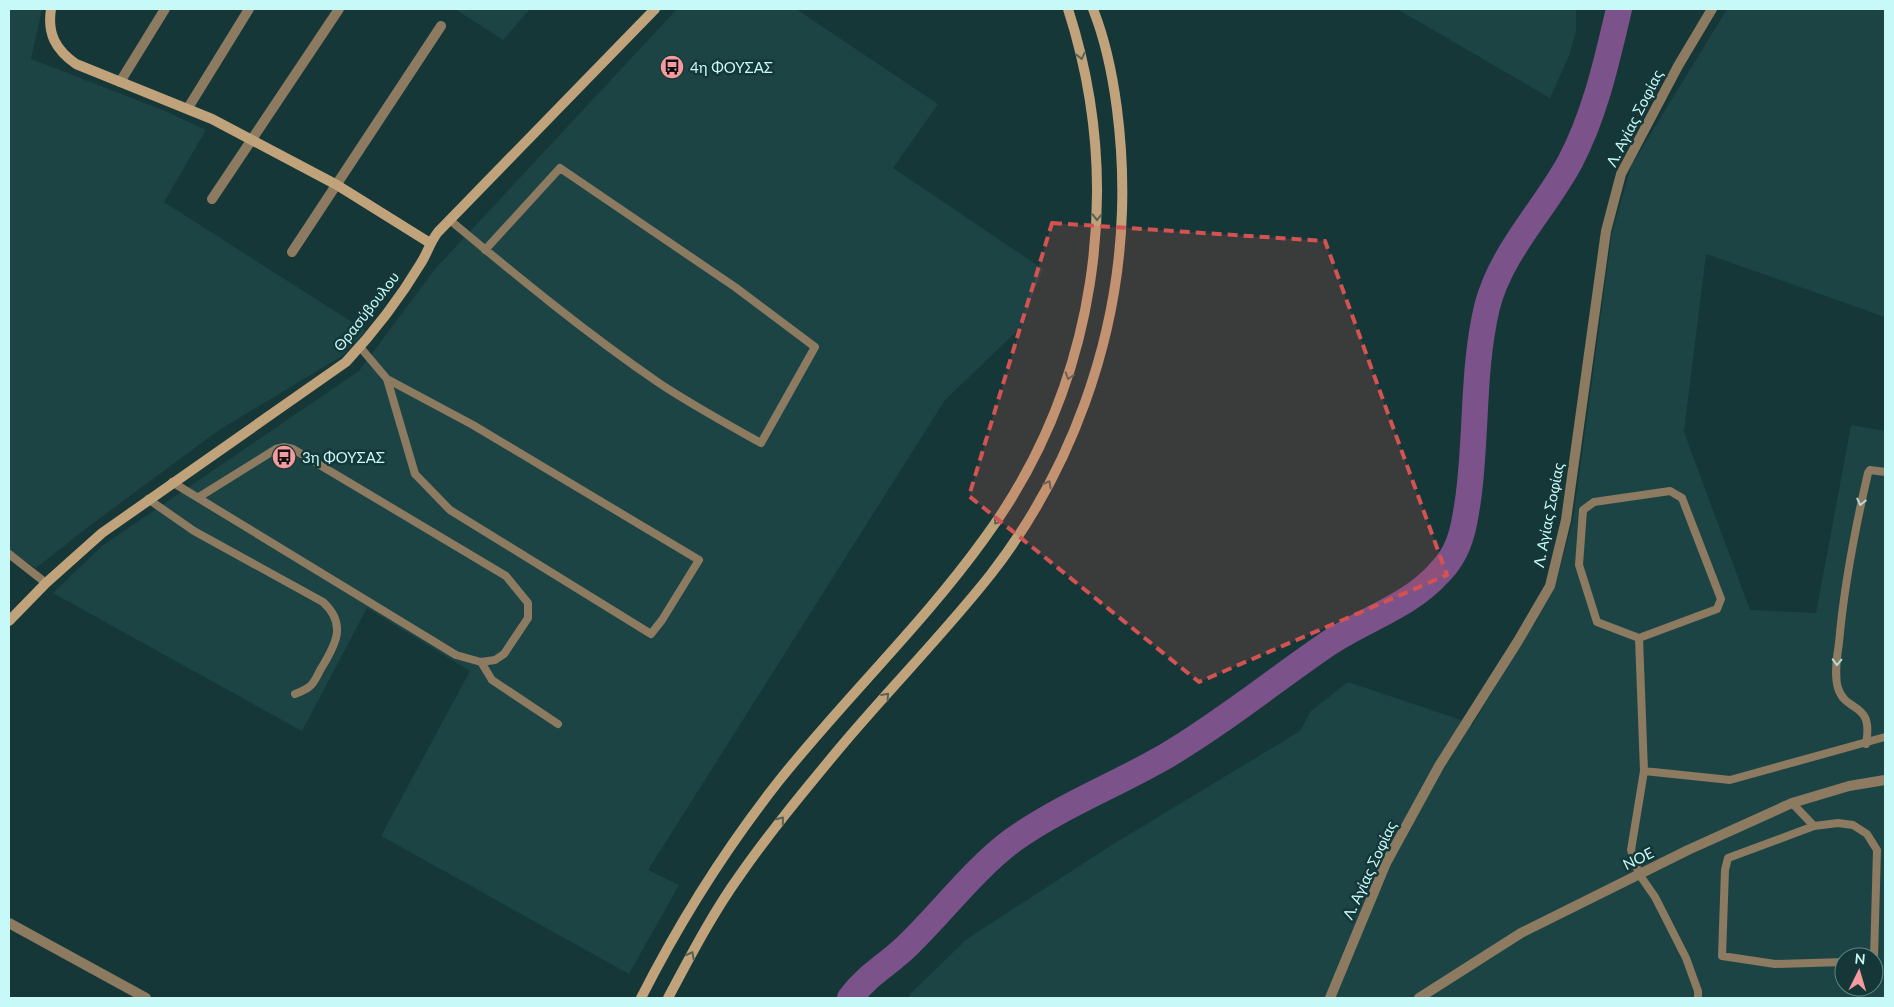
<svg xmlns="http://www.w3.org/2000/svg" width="1894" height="1007" viewBox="0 0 1894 1007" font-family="Lato,sans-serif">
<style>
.built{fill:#1c4445;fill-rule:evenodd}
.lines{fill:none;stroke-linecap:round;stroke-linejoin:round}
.river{stroke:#7b5289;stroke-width:26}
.lane{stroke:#8c7a61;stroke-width:8}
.street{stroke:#8c7a61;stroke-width:10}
.secondary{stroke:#c0a37a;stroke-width:10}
.oneway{stroke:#596252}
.oneway2{stroke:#b9d9d3}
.marked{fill:#d35252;fill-opacity:0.2;stroke:#d35252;stroke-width:4;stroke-dasharray:10 6;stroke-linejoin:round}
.labels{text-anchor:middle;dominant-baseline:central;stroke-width:5;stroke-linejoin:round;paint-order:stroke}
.poi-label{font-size:15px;fill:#c8f9f9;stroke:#153738;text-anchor:start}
.street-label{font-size:15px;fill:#c8f9f9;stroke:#153738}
</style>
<rect width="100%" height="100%" fill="#153738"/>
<!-- built -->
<path class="built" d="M 9,9 L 42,9 L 31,59 L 163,110 L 206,130 L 164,202 L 366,331 L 342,356 L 219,430 L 88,527 L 36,568 L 9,551 Z
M 455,9 L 530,9 L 503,40 Z
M 677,9 L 796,9 L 938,104 L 893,168 L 1043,269 L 1019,329 L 945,400 L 648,870 L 679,885 L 629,974 L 381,836 L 470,671 L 367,608 L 302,731 L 53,593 L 102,546 L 359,371 L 435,269 Z
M 1397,9 L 1576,9 L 1576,31 L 1569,56 L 1550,98 Z
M 1727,9 L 1885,9 L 1885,317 L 1706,254 L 1684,432 L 1750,610 L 1816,613 L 1851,425 L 1885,431 L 1885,998 L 908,998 L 911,993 L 967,939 L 1107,848 L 1300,731 L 1311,711 L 1348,682 L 1473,724 L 1554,590 L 1573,520 L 1612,233 L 1631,166 ZM 1844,957 L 1874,957 L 1874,987 L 1844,987 Z"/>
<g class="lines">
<!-- river -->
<path class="river" d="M 850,998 C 868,974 888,965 909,944 C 944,910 974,869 1013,840 C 1061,806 1116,785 1166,756 C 1222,723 1272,682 1326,645 C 1362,620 1409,607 1439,573 C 1443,569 1448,563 1451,558 C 1462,541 1465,520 1468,500 C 1477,437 1472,370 1487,307 C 1501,252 1544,210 1570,162 C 1595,115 1607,60 1619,9"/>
<!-- lane -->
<path class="lane" d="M 451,221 C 518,277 586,333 659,383 C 692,405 727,424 761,443 L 815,347 L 735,287 L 560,168 L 485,250
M 360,347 L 387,379 L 415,474 L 450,510 L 651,634 L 662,620 L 699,560 L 473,425 L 387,379
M 172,482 L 456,655 L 481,662 L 495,660 L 504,654 L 528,618 L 528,603 L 506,576 L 293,449 L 284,447 L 276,449 L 199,497
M 148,499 L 194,531 L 323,602 C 347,624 336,644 322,667 C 318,673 315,683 309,687 C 305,690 300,692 295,694
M 9,554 L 46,583
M 1639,638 L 1597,622 L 1579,565 L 1583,510 L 1594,502 L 1670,491 L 1682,498 L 1721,599 L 1717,609 L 1639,638 L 1644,771
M 481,662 L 492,680 L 558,724
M 1866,744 C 1874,700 1846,714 1838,688 C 1834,675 1837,656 1839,643 C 1844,585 1855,529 1868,473 L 1870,470 L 1885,472
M 1792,803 L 1814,826
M 1844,962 L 1775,964 L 1722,956 L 1725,870 L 1728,858 L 1814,826 L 1838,823 L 1853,825 L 1867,834 L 1877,850 L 1874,958
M 1698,998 L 1698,991 L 1686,958 L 1655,897 L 1639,874 L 1631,850 L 1644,771 L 1730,780 L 1885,737"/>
<!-- street -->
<path class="street" d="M 120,82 L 165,9
M 188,108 L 249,9
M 212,199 L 339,9
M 292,252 L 441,26
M 9,923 L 146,998
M 1330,998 L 1386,863 L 1439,766 L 1518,641 L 1550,586 L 1566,520 L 1606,231 L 1621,174 L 1678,66 L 1712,9
M 1419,998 L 1521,933 L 1688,850 L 1792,803 L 1849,786 L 1885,780"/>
<!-- secondary -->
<path class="secondary" d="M 51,9 C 47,34 56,50 76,64 L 212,119 L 337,185 L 430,243
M 9,621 L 46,583 L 102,533 L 346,362 C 374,332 400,298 421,263 C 428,252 430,242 438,232 L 655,9
M 641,998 C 681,919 723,852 778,782 C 844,699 922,625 984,539 C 1096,386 1126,189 1068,9
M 668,998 C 690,957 712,914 740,875 C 770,832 804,791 838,750 C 888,690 943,635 991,574 C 1071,471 1118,341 1122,211 C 1124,148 1116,67 1093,9"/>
</g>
<!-- one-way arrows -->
<defs><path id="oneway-chevron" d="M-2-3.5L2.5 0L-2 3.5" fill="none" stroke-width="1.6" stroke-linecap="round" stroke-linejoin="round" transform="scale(1.25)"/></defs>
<g class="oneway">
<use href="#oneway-chevron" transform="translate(1081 56) rotate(77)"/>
<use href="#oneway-chevron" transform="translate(1097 217) rotate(91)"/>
<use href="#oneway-chevron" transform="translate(1069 376) rotate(108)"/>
<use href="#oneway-chevron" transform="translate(1048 484) rotate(-62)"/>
<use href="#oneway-chevron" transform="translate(997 521) rotate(124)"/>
<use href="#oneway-chevron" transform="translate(886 696) rotate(-48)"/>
<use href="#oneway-chevron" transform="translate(781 820) rotate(-51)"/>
<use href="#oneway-chevron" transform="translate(691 955) rotate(-62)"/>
</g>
<g class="oneway2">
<use href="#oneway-chevron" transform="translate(1861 502) rotate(103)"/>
<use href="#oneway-chevron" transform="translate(1837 662) rotate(92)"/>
</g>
<!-- marked area -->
<path class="marked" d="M 1052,223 L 1325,241 L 1447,575 L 1199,682 L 969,496 Z"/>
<!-- icons -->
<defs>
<g id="bus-disc" transform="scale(1.25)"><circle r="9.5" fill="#f49b9f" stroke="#153738"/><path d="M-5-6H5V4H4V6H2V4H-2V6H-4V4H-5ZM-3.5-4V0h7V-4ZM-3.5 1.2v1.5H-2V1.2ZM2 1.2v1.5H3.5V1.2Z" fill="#111"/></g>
</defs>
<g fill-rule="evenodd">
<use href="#bus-disc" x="672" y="67"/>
<use href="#bus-disc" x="284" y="457"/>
</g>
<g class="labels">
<!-- poi labels -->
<g class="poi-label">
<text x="690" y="67">4η ΦΟΥΣΑΣ</text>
<text x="302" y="457">3η ΦΟΥΣΑΣ</text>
</g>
<!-- street labels -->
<g class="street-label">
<text transform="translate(1634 118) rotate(-63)">Λ. Αγίας Σοφίας</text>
<text transform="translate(366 311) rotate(-52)">Θρασύβουλου</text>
<text transform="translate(1548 515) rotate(-79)">Λ. Αγίας Σοφίας</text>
<text transform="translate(1638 858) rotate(-26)">NOE</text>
<text transform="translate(1369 870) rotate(-65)">Λ. Αγίας Σοφίας</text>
</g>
</g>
<!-- border -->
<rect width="1894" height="1007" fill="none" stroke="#c8f9f9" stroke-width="20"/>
<!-- north arrow -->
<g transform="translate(1859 972) rotate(5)"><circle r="24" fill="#153738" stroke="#5d8585"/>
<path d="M0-4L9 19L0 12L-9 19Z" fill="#f49b9f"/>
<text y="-8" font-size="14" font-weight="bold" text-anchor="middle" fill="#c8f9f9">N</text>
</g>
</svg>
